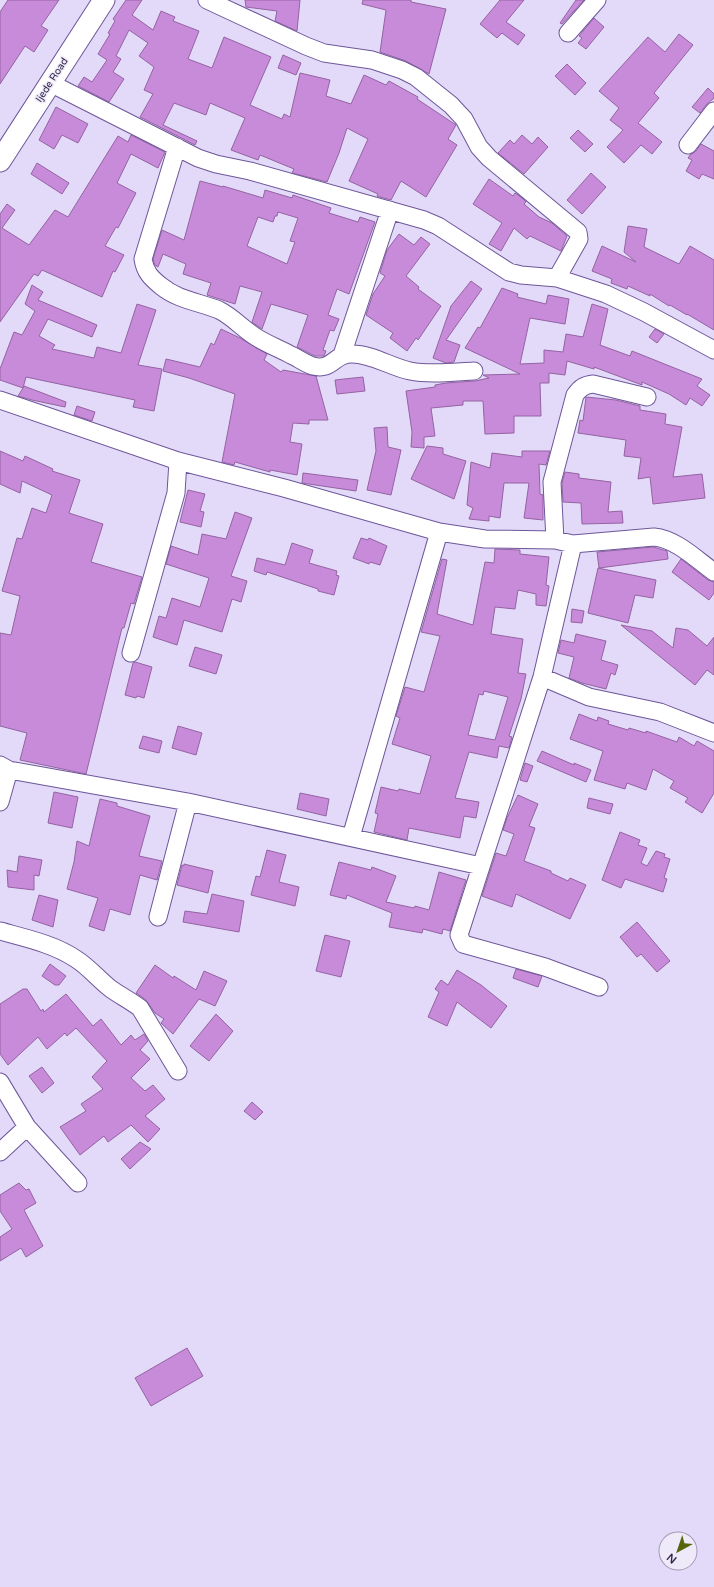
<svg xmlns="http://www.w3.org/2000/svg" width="714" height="1587" viewBox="0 0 714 1587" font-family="'Varela Round',sans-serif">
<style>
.building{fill:#c88bd9;stroke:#9463a2;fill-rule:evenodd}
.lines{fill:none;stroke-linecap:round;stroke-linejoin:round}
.minor-casing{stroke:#6e569a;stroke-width:19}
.major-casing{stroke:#6e569a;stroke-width:23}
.minor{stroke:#fff;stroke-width:17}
.major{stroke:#fff;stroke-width:21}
.labels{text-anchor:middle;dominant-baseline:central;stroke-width:3;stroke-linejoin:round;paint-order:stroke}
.street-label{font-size:10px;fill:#332846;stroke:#eeeafa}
</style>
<rect width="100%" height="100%" fill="#e3daf9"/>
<!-- building -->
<path class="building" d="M 8,0 L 59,0 L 41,26 L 48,30 L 34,52 L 25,46 L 0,84 L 0,12 Z
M 126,0 L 142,0 L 132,15 L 153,30 L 161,11 L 175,17 L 173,21 L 199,31 L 188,59 L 212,68 L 224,37 L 271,57 L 250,105 L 282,119 L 284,114 L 290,117 L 300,73 L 330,80 L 326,96 L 351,104 L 364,75 L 386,85 L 389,81 L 418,97 L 417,99 L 456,125 L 448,139 L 457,145 L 426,197 L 401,181 L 391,200 L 380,197 L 377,196 L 378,194 L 349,181 L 368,139 L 347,128 L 339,153 L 327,182 L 292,173 L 294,169 L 260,155 L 258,160 L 231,150 L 245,118 L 210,103 L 206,115 L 174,103 L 163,125 L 197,141 L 195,145 L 140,117 L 153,94 L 144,90 L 154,67 L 139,56 L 148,43 L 129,30 L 116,56 L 121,59 L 113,72 L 124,79 L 109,102 L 78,86 L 84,77 L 92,82 L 107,60 L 98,54 L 110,34 L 108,33 L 115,21 L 113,19 Z
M 245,0 L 300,0 L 297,31 L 275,21 L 277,11 L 246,7 Z
M 363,0 L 411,0 L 411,2 L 446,9 L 429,74 L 406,61 L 380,52 L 386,10 L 362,4 Z
M 500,0 L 524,0 L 506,22 L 525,35 L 518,45 L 502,33 L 497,38 L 480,24 Z
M 576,0 L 584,0 L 562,24 L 560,23 Z
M 594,18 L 604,27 L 586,49 L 578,43 L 582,38 L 579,36 Z
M 679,34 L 693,45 L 654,93 L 659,98 L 638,123 L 662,142 L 652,154 L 641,145 L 624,163 L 607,147 L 623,130 L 610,120 L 619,108 L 599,91 L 648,37 L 665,52 Z
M 283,55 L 301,63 L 296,75 L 278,68 Z
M 567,64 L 586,83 L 575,95 L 555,76 Z
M 708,88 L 714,94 L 714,98 L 706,105 L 700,113 L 692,107 Z
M 56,107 L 88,124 L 78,143 L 62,135 L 54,149 L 39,140 Z
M 578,130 L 593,144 L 585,152 L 570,138 Z
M 131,135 L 165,152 L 158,168 L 131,154 L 117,183 L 136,193 L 118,228 L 116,227 L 105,246 L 124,255 L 115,272 L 113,271 L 102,297 L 42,270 L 38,276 L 34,274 L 0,322 L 0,214 L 7,204 L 15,210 L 2,228 L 29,245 L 55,210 L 68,217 L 118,136 L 128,142 Z
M 522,135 L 532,144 L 538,137 L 548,147 L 524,174 L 498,153 L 510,140 L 514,144 Z
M 701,144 L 714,151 L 714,179 L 702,174 L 699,179 L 686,171 L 692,160 L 688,158 L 690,155 L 696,151 Z
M 37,163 L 69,183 L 62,194 L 31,174 Z
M 591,173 L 606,187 L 582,214 L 567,200 Z
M 489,179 L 513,196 L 515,193 L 522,198 L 526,202 L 524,204 L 539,217 L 552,223 L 567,236 L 561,251 L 530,236 L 527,239 L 514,228 L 501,251 L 489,244 L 502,223 L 473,204 Z
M 200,181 L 223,187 L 223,186 L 263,198 L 265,190 L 292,198 L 293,195 L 331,208 L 329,213 L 358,222 L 360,217 L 375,222 L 349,294 L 337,289 L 328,315 L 339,319 L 334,331 L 330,330 L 323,350 L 326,351 L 324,356 L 315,356 L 297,347 L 308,315 L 271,304 L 262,329 L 252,322 L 262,292 L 240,286 L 235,304 L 207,295 L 211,283 L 183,274 L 186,264 L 163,254 L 158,267 L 155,265 L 153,259 L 162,230 L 184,240 ZM 278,212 L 298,218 L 290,241 L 295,242 L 287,264 L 247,246 L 258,217 L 273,222 L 275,216 L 277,216 Z
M 628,226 L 647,229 L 644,247 L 679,264 L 690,246 L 714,260 L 714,330 L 687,314 L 687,315 L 670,305 L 669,306 L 650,294 L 650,296 L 628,286 L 627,289 L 611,283 L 612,279 L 592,271 L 602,246 L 636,262 L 624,252 Z
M 399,234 L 414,245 L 421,237 L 430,244 L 406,276 L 419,287 L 418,289 L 441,306 L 418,340 L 416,338 L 407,351 L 390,338 L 393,333 L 366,315 L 373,294 L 385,276 L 380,273 L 387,250 Z
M 471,281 L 482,289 L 446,340 L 460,345 L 454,362 L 446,363 L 433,358 L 451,306 Z
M 32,285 L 43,292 L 38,300 L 97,325 L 92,337 L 48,319 L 39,336 L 55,345 L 52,349 L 94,358 L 97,347 L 121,353 L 137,304 L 156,310 L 138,365 L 162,369 L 154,411 L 133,407 L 135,400 L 26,377 L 23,388 L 24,386 L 66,402 L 65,407 L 32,400 L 18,396 L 23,388 L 0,380 L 0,369 L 14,332 L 22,335 L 35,311 L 25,304 Z
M 502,288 L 518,294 L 517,297 L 546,304 L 548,295 L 569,299 L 565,324 L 530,318 L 520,364 L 544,363 L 544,350 L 563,352 L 566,334 L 583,337 L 592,304 L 608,309 L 600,345 L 630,356 L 632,351 L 702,379 L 697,386 L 710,395 L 702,406 L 690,398 L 686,405 L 669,394 L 642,382 L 642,385 L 594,367 L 594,369 L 567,361 L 565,375 L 549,373 L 549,383 L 540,383 L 541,416 L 514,416 L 514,433 L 485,434 L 483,401 L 463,401 L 463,405 L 431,408 L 435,436 L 424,437 L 424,448 L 411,447 L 412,432 L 406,391 L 435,387 L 435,385 L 446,383 L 475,381 L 489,378 L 483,375 L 520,374 L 465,348 L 478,327 L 480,328 Z
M 221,329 L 240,338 L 267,354 L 264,360 L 281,372 L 283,370 L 316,376 L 328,420 L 309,420 L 309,424 L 293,423 L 290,442 L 302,444 L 297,475 L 270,470 L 270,472 L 235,462 L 234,465 L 222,462 L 235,394 L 189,378 L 163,371 L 166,359 L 200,367 L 211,343 L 214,345 Z
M 655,329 L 664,334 L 657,343 L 649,337 Z
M 363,377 L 365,391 L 337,394 L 335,380 Z
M 586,397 L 616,400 L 640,406 L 640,410 L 666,414 L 665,424 L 682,427 L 673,477 L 702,474 L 705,498 L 653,504 L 650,477 L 638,479 L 641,458 L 624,456 L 626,440 L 578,433 L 580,420 L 583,421 Z
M 77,406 L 95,412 L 92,421 L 74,415 Z
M 387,427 L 388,447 L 401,450 L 391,495 L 367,490 L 376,451 L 374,428 Z
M 427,446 L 443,448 L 443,454 L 466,461 L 454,499 L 411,479 Z
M 0,451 L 23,461 L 25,456 L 53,469 L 52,471 L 80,480 L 69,513 L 103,524 L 91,562 L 142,577 L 134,604 L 131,603 L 124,628 L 122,628 L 86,774 L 20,760 L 27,733 L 0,726 L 0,633 L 11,635 L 20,596 L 2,591 L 17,538 L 22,539 L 32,508 L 46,513 L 52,495 L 22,481 L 20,493 L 0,484 Z
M 522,451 L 550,451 L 546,465 L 539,464 L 540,494 L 543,495 L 543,520 L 524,518 L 529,483 L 504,483 L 500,518 L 489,516 L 489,521 L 469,519 L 473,508 L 467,505 L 471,462 L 490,468 L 492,453 L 522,457 Z
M 565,472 L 579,474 L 579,478 L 611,482 L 608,512 L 622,511 L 623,523 L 582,524 L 581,503 L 563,502 L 562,483 Z
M 303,473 L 358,480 L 356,491 L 302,483 Z
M 188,490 L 205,494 L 200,511 L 204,512 L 201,527 L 180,522 Z
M 235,512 L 252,518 L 231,576 L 247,581 L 241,602 L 232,599 L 222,632 L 184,620 L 177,645 L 153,637 L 159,616 L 166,618 L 172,598 L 200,607 L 209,578 L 166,564 L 171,546 L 198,555 L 202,534 L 226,539 Z
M 361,538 L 368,540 L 369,538 L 387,546 L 380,565 L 370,562 L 369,564 L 353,558 Z
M 292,543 L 313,550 L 309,563 L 337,571 L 336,575 L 339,576 L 334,595 L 318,591 L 318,589 L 267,572 L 266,575 L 254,571 L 257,558 L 285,565 Z
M 653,547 L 667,551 L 668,559 L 599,568 L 597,552 Z
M 495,549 L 520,550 L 520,554 L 549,557 L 546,585 L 549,586 L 546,606 L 536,605 L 536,594 L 518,590 L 515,609 L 495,607 L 491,634 L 523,639 L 518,673 L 526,674 L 521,699 L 509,736 L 512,737 L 509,748 L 499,746 L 497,758 L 469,752 L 455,798 L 479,802 L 476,818 L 464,816 L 460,838 L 409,828 L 407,840 L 374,832 L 378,814 L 375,813 L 381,787 L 398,791 L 399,789 L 420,794 L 431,756 L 392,744 L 400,718 L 396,716 L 405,687 L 424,692 L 440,636 L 421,632 L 442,559 L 447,560 L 437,614 L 473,625 L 485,562 L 494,563 ZM 484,691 L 508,697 L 495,740 L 468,735 L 479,694 L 483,695 Z
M 681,559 L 708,580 L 714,582 L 714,593 L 709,600 L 672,572 Z
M 598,568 L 656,580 L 653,598 L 635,595 L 628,623 L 588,613 Z
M 572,609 L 584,611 L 582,623 L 571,622 Z
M 621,625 L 652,631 L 673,648 L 676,628 L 688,630 L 707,646 L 714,637 L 714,675 L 707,670 L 695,685 Z
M 576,634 L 606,641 L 601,660 L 618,665 L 615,675 L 611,673 L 606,689 L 582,683 L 569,678 L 574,657 L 558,653 L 561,640 L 574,643 Z
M 195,647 L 222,655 L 216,674 L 189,666 Z
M 135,662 L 152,667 L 144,698 L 137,696 L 136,698 L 125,695 L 133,663 Z
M 579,714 L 597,721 L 598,717 L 609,721 L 608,724 L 628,730 L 629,728 L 646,733 L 646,731 L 677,742 L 679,737 L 694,746 L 697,741 L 714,751 L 714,793 L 702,813 L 685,802 L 688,798 L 670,788 L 674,781 L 653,769 L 646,790 L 627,783 L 625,789 L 594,780 L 603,751 L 570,739 Z
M 178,726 L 202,733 L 196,755 L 172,748 Z
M 143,736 L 162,741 L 159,753 L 139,748 Z
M 542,751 L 574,765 L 574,763 L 591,770 L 586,782 L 537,761 Z
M 525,763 L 533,766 L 527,782 L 520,780 Z
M 54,792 L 78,797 L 72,828 L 48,823 Z
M 300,793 L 329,799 L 326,816 L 297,809 Z
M 518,795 L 538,804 L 529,826 L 535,828 L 524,861 L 551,871 L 551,873 L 568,881 L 570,878 L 586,885 L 570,919 L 516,894 L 512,907 L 482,896 L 496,853 L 506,856 L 514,834 L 503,830 L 507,818 Z
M 589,798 L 613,804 L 610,814 L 587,808 Z
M 100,799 L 117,803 L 117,806 L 150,816 L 139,856 L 162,861 L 157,880 L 140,875 L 130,915 L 110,909 L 104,931 L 89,926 L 98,898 L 67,889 L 74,862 L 77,841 L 89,846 Z
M 620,832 L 640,840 L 638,845 L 647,848 L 641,863 L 647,866 L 656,851 L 665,854 L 664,857 L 670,859 L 664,878 L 667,879 L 663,892 L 625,879 L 621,888 L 602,880 Z
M 267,850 L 286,855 L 279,882 L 299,887 L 295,906 L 251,895 L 256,876 L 260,877 Z
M 19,856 L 42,860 L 39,876 L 34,875 L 34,890 L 8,887 L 7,870 L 17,872 Z
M 339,862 L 371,870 L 372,867 L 396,876 L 386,902 L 414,908 L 415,906 L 429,910 L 439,872 L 466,880 L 450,931 L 443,929 L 442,934 L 423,929 L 422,933 L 389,927 L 392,913 L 347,895 L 346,899 L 330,895 Z
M 184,864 L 213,871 L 208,893 L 177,885 L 182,865 L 184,866 Z
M 212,894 L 244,901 L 239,932 L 183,922 L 185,911 L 207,914 Z
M 39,895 L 58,900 L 53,927 L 32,920 Z
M 637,922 L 670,961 L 657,972 L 641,954 L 637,957 L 620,937 Z
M 325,935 L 350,941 L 341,977 L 316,971 Z
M 50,964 L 66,976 L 59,985 L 55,985 L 42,976 Z
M 155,965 L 173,978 L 174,976 L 196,990 L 204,971 L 227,981 L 215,1006 L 199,999 L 173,1034 L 161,1023 L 164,1019 L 155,1013 L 146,1000 L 136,993 Z
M 516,969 L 542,976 L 538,987 L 513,978 Z
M 457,970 L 481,985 L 507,1006 L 491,1028 L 457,1002 L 447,1026 L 428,1017 L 439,992 L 435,989 L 441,980 L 448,985 Z
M 23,989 L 27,989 L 41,1011 L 43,1009 L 44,1012 L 66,994 L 93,1026 L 101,1019 L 121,1045 L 131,1035 L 135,1040 L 144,1034 L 148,1041 L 140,1050 L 150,1059 L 131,1078 L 145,1091 L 153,1085 L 165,1099 L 145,1116 L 160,1129 L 148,1142 L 131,1125 L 108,1142 L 104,1136 L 80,1155 L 60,1127 L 86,1111 L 81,1104 L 103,1089 L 92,1077 L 107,1061 L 76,1028 L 67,1036 L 65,1033 L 47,1049 L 38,1037 L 8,1065 L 0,1054 L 0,1004 Z
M 216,1014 L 233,1031 L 209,1061 L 190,1046 Z
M 42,1067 L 54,1083 L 42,1093 L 29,1076 Z
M 252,1102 L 263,1112 L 255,1120 L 244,1111 Z
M 140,1142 L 151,1149 L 130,1169 L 121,1159 Z
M 19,1183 L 26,1190 L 29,1189 L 36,1203 L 24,1210 L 43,1246 L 26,1257 L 21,1248 L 0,1261 L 0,1237 L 12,1229 L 0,1211 L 0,1195 Z
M 187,1348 L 203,1376 L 151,1406 L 135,1378 Z"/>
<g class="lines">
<!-- minor casing -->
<g class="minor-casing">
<path id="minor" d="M 207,0 L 306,46 L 324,53 L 372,60 L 402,70 L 416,77 L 451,105 L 464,119 L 479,147 L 489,158 L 578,232 L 579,239 L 557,278
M 568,33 L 597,0
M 50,83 L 198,158 L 216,164 L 250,171 L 424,220 L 438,226 L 509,272 L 521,275 L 557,278 L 606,294 L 644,312 L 714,350
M 688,145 L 714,111
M 177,147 L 143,259 C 145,272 151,278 161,286 C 178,300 199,302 219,310 C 233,317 243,329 256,337 C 267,344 280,349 291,355 C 298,358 306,364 313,366 C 333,371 333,354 352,354 C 372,354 391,367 410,371 C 430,375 454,372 474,371
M 342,355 L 390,210
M 0,400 L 178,461 L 284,488 L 439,532 L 485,539 L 555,540 L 573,544 L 654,537 C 676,539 696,559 714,572
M 555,540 L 552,482 L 575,395 C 580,388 584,385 593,384 L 647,397
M 573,544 L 542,677 L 459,935 L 463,944 L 545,967 L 599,987
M 131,653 L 176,493 L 178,461
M 542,677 L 589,697 L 660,712 L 714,733
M 0,765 L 9,770 L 188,802 L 481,866
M 0,802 L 9,770
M 351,837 L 439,532
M 158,917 L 188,802
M 0,931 C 25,938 54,944 76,959 C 89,967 99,980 111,989 C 121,996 131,1001 140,1008 L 178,1071
M 0,1082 L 27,1127 L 78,1183
M 0,1152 L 27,1127"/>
</g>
<!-- major casing -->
<g class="major-casing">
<path id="major" d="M 0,161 L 104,0"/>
</g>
<!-- minor -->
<use href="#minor" class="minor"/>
<!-- major -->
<use href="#major" class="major"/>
</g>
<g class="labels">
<!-- street labels -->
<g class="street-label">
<text transform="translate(52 80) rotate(-57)">Ijede Road</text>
</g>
</g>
<!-- north arrow -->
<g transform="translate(678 1551) rotate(220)"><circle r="19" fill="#eeeafa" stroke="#a39cb2"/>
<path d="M0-3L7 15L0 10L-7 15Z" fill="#58650b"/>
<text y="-6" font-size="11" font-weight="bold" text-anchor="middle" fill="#332846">N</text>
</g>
</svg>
